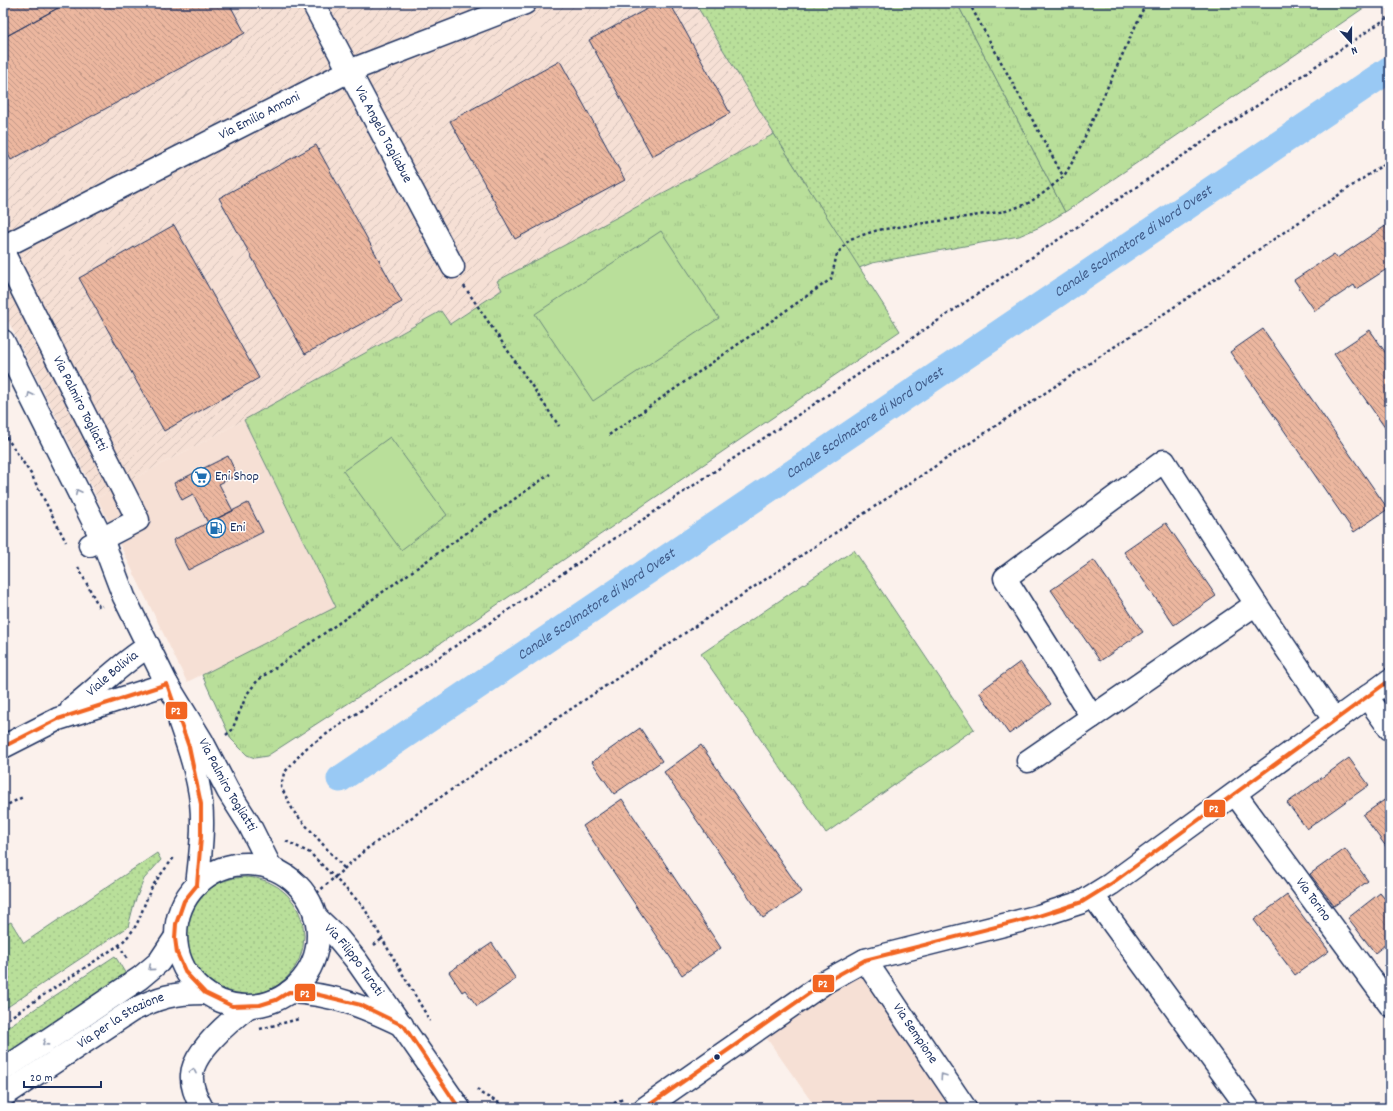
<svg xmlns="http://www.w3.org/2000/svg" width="1393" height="1111" viewBox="0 0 1393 1111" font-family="Dekko,sans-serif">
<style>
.built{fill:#f6e0d5}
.industrial{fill:url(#industrial-furrows)}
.grass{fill:url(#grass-dots);stroke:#6a877c}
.park{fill:url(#park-tufts);stroke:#6a877c}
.pitch{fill:#b9df9a;stroke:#6a877c}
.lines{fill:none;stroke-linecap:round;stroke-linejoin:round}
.canal{stroke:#99c9f4;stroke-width:27}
.building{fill:url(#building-back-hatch);stroke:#1b2f5e}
.minor-casing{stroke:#1b2f5e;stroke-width:25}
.path{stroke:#1b2f5e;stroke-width:2.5;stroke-dasharray:3 3;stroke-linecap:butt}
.minor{stroke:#fff;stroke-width:22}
.bus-1-casing{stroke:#fff;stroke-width:7}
.bus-1{stroke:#f26522;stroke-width:4}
.oneway{stroke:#8d97ae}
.bus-dot{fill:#1b2f5e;stroke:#fff;stroke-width:1.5}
.labels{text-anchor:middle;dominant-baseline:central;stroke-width:3;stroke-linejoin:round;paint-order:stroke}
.street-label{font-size:14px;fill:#1b2f5e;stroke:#fff}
.poi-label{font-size:14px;fill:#1b2f5e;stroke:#fff;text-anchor:start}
.water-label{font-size:15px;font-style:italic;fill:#415d8b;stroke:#fff}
.line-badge{stroke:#fff;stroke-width:1.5}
.badge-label{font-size:11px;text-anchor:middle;font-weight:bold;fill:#fff}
</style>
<defs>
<pattern id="industrial-furrows" width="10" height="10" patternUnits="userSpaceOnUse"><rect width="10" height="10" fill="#f6e0d5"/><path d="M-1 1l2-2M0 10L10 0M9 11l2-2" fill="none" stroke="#d2c0b9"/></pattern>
<pattern id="grass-dots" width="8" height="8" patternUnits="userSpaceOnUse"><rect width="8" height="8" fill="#b9df9a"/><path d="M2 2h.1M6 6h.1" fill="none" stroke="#9ec087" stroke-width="1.8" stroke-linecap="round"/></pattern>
<pattern id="park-tufts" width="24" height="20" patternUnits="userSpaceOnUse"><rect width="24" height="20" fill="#b9df9a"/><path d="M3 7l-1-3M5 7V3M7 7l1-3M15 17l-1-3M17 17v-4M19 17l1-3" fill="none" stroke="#9ec087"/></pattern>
<pattern id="building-back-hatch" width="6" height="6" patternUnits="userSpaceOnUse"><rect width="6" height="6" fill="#ecb79f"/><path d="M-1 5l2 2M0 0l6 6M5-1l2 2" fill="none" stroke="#be9585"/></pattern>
</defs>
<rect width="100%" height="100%" fill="#fbf1ec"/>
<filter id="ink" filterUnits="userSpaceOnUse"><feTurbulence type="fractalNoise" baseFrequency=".025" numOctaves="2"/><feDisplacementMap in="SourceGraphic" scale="8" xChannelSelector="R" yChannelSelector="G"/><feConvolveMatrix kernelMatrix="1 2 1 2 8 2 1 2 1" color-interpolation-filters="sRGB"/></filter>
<g filter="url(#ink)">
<!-- built -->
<path class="built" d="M 244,420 L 336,608 L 187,682 L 97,498 Z
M 852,973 L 869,978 L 957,1108 L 816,1108 L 763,1033 Z"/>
<!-- industrial -->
<path class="industrial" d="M 3,3 L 695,3 L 774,134 L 497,281 L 502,290 L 449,324 L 440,311 L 244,420 L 97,498 L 3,311 Z"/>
<!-- grass -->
<path class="grass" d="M 695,3 L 957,3 L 1065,212 L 1040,227 L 1019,236 L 872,263 L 859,268 L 774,134 Z
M 157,853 L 161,860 L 144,879 L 134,904 L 128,927 L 3,1010 L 3,926 L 11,922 L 24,943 Z
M186 936a59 59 0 1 1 118 0a59 59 0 1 1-118 0Z
M 115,956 L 127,976 L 3,1057 L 3,1030 Z"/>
<!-- park -->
<path class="park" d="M 957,3 L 1371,3 L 1065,212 Z
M 774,134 L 900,331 L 435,647 L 267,756 L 255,758 L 247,755 L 231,739 L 202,675 L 336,607 L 244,420 L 441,311 L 450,324 L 502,290 L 497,281 Z
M 854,550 L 974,729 L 826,833 L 701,654 Z"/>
<!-- pitch -->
<path class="pitch" d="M 661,231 L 719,318 L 593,401 L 535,314 Z
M 390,437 L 447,515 L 401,550 L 343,471 Z"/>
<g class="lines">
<!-- canal -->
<path class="canal" id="s1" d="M 340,779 L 1390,69"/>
</g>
<!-- building -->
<path class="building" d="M 3,3 L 67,3 L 3,38 Z
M 67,3 L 229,3 L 245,33 L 11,160 L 3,145 L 3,38 Z
M 658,3 L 670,3 L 730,113 L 652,156 L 589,40 Z
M 560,61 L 625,180 L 515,239 L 450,121 Z
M 316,145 L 402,302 L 305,354 L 219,198 Z
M 1390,223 L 1390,267 L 1356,289 L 1354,285 L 1315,311 L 1294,280 L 1334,254 L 1337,258 Z
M 174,225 L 259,378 L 164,431 L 79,278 Z
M 1263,329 L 1388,509 L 1354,532 L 1230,352 Z
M 1370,330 L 1390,359 L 1390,435 L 1334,354 Z
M 228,456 L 237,475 L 219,484 L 233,511 L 208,523 L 193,494 L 182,500 L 174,483 Z
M 248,503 L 263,532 L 188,570 L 173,540 Z
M 1166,523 L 1216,596 L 1174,625 L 1124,552 Z
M 1094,560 L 1143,632 L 1100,661 L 1051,590 Z
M 1020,662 L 1051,704 L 1009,734 L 979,692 Z
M 640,728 L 662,761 L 614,794 L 592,762 Z
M 701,745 L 802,892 L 763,918 L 664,772 Z
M 1349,758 L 1369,785 L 1307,829 L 1287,803 Z
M 1390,796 L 1390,852 L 1363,815 Z
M 622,799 L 721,948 L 682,975 L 583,826 Z
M 1345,849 L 1368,881 L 1334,906 L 1310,874 Z
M 1380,893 L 1390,905 L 1390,941 L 1375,953 L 1348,918 Z
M 1287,895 L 1329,951 L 1295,975 L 1254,920 Z
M 492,943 L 516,979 L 477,1006 L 465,990 L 462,992 L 449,972 Z"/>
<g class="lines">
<!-- minor casing -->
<g class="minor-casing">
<g id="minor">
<path id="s2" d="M 313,3 L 453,267"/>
<path id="s3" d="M 3,247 L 349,71 L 525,3"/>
<path id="s4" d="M 3,252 L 138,520 L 90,545"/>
<path id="s5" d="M 3,341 L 102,539 L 124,597 L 167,684 L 202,741 L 228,791 L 249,824 L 271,868"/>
<path d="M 1367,697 L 1390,729"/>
<path id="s6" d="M 72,708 C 98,688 121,663 149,646"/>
<path d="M 1092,717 L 1005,578 L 1164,461 L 1256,604 L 1335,721"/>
<path d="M 180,723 C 189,749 198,775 201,802 C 204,829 200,858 197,885"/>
<path d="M 3,747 L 58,719 L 167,684"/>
<path d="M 1028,761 L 1256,604"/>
<path id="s7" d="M 1236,795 L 1390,1005"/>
<circle cx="247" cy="935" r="71"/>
<path d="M 1093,896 L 1248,1108"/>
<path id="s8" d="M 315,916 L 337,937 L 356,960 L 459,1108"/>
<path id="s9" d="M 865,960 L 965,1108"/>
<path d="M 289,992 C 334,994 362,1006 402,1025"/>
<path d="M 3,1070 L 140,978 L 159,962 L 175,938"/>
<path id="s10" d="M 3,1096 L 131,1011 C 159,997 173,993 205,993"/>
<path d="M 202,1108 C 197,1099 191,1086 192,1075 C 193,1052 230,1021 248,1007"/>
<path d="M 645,1108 L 827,981 L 865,960 L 1039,916 L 1082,902 L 1111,884 L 1390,680"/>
</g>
</g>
<!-- path -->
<path class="path" d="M 969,3 L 1063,176
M 464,286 L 559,426
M 3,432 L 31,474 L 66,542
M 609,435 L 831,279 L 837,254 L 850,239 L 878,230 L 1006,211 L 1027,204 L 1045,192 L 1064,176 L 1076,156 L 1146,3
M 78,567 L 99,607 L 102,606
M 226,735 L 232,730 L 247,694 L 258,680 L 550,474
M 3,807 L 23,797
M 286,841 L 310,853 L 363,906 L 430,1021
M 344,868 L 294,812 L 281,787 L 284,773 L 305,749 L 427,665 L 1390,16
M 317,893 L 365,850 L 478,771 L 1189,297 L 1390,160
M 119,945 L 127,958
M 374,945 L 382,939
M 3,1022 L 119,945 C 142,925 139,914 151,889 C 157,878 167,867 175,856
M 260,1029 L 299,1019
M 477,1089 L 482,1094 L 509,1108
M 603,1108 L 623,1099"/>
<!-- minor -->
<use href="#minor" class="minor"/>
<!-- bus-1 casing -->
<g class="bus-1-casing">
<path id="bus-1" d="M 3,747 L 58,719 L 167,684 L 189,747 L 201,804 L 201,837 L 197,885 L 184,901 L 176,924 L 175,938 L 177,953 L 186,973 L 205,993 L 232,1006 L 260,1005 L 276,1000 L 289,992 L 311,993 L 361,1005 L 404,1026 L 459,1108
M 645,1108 L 827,981 L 865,960 L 1039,916 L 1082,902 L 1111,884 L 1390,680"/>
</g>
<!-- bus-1 -->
<use href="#bus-1" class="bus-1"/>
</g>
<!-- one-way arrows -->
<defs><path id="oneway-chevron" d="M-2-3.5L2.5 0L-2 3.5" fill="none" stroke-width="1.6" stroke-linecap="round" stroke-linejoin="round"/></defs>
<g class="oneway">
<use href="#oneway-chevron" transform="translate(30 395) rotate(-116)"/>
<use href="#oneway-chevron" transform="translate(78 492) rotate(-117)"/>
<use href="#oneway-chevron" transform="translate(151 968) rotate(140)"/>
<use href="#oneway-chevron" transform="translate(45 1043) rotate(147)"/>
<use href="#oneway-chevron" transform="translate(193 1071) rotate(-78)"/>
<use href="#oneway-chevron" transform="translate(943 1076) rotate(-124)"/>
</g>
</g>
<!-- icons -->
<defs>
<g id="supermarket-ring" transform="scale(1)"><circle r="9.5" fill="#fff" stroke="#1f6fb2" stroke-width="1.5"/><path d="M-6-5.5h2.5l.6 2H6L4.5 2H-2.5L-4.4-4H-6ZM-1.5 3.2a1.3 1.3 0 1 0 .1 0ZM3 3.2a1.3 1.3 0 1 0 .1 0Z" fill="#1f6fb2"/></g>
<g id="fuel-ring" transform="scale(1)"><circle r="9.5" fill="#fff" stroke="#1f6fb2" stroke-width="1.5"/><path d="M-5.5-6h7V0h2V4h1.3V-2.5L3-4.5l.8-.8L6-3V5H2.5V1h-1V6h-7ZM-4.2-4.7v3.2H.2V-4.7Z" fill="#1f6fb2"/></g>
</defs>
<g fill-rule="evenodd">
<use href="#supermarket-ring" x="201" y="477"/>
<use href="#fuel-ring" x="216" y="528"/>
</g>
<!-- markers -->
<circle class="bus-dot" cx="717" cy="1057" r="3.5"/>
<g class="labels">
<!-- street labels -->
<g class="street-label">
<text stroke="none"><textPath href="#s3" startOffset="288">Via Emilio Annoni</textPath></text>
<text stroke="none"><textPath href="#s2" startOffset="149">Via Angelo Tagliabue</textPath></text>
<text stroke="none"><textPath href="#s4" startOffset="170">Via Palmiro Togliatti</textPath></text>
<text stroke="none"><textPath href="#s6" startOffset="53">Viale Bolivia</textPath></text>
<text stroke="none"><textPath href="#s5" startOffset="498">Via Palmiro Togliatti</textPath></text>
<text stroke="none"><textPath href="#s7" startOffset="130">Via Torino</textPath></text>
<text stroke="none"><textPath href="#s8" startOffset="59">Via Filippo Turati</textPath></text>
<text stroke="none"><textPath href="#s10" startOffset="140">Via per la Stazione</textPath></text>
<text stroke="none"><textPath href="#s9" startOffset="89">Via Sempione</textPath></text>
</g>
<!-- poi labels -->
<g class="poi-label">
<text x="215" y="477">Eni Shop</text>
<text x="230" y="528">Eni</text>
</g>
<!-- water labels -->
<g class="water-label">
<text stroke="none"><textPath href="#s1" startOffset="958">Canale Scolmatore di Nord Ovest</textPath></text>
<text stroke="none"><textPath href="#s1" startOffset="634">Canale Scolmatore di Nord Ovest</textPath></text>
<text stroke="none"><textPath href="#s1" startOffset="310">Canale Scolmatore di Nord Ovest</textPath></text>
</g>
</g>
<g class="line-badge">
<rect x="165" y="701" width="23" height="19" rx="4" fill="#f26522"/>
<rect x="1203" y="799" width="23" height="19" rx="4" fill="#f26522"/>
<rect x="812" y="974" width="23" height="19" rx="4" fill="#f26522"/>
<rect x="294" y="983" width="22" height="19" rx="4" fill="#f26522"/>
</g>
<g class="badge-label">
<text x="176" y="714">P2</text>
<text x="1214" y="812">P2</text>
<text x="823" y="987">P2</text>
<text x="305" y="997">P2</text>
</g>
<!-- margin -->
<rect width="1393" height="1111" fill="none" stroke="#fff" stroke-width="16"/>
<rect x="8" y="8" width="1377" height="1095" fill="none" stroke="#1b2f5e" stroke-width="1.5" filter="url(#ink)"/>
<!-- north arrow -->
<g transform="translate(1351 42) rotate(159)" stroke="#ffffff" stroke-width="3" paint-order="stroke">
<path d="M0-3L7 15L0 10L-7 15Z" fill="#1b2f5e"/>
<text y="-6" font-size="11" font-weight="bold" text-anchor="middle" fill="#1b2f5e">N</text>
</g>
<!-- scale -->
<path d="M24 1081v6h77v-6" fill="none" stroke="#1b2f5e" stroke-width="2"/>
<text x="30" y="1081" font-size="12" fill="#1b2f5e" stroke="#ffffff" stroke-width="3" paint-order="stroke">20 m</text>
</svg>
